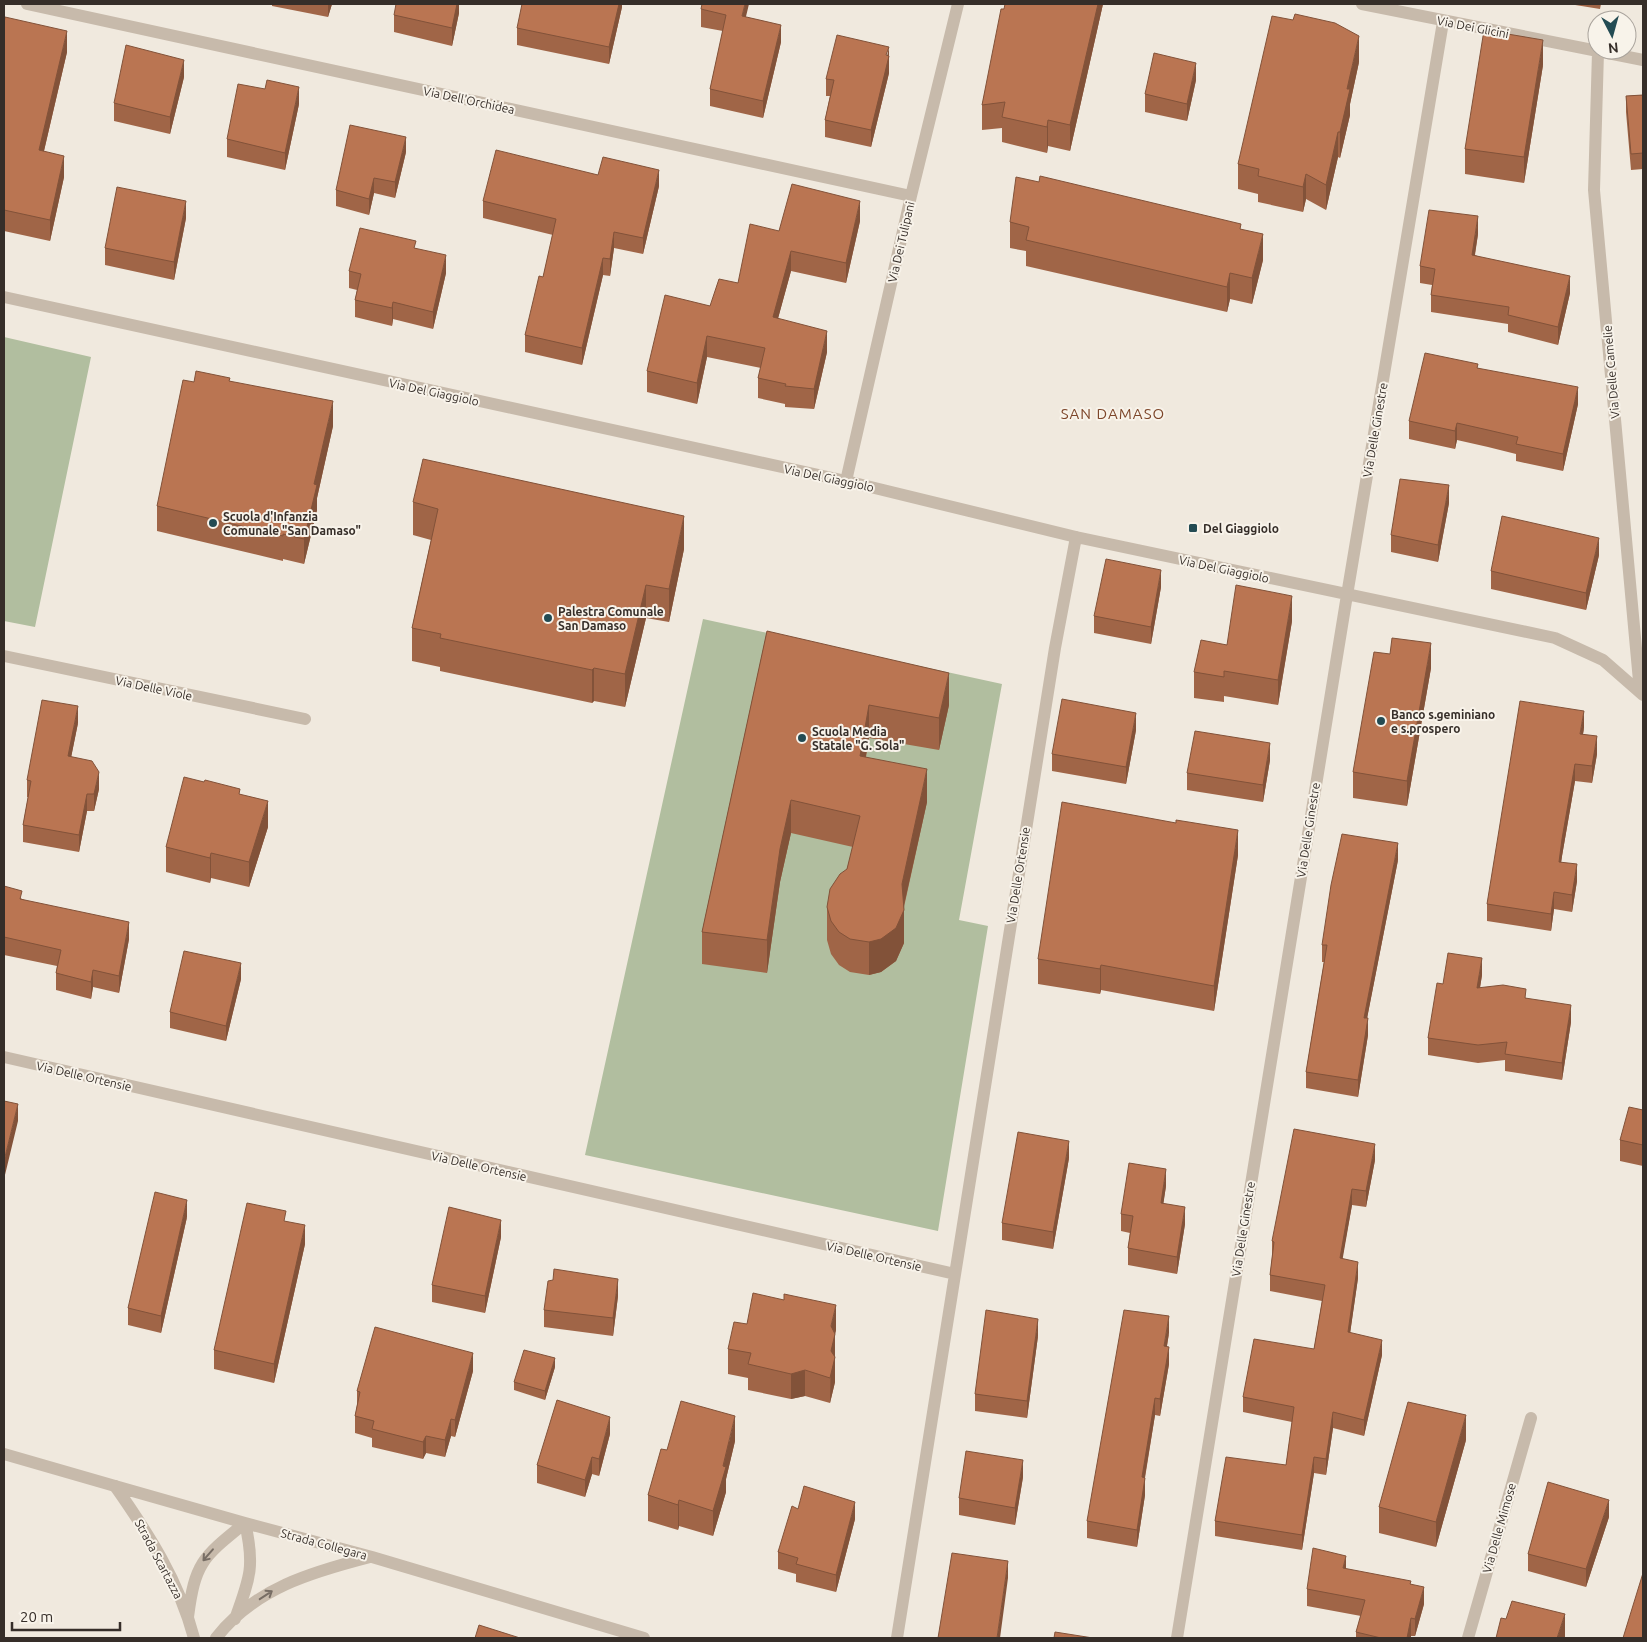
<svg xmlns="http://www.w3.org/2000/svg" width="1647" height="1642" viewBox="0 0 1647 1642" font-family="Ubuntu,sans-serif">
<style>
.green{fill:#b1be9f}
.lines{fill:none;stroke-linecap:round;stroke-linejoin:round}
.minor{stroke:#c7baab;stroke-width:12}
.tertiary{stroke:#c7baab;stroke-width:12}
.wall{fill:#a06547}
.shaded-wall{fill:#825239}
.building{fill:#ba7552;stroke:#825239}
.oneway{stroke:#776d64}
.poi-dot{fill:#234b53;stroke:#f8f3ea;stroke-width:2}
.labels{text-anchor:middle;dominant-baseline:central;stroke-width:4;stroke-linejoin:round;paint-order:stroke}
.street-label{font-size:12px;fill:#362e29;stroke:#f8f3ea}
.poi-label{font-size:12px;font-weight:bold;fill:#362e29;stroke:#f8f3ea;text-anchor:start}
.quarter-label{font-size:15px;letter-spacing:1px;fill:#7d462a;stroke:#f8f3ea}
</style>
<rect width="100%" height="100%" fill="#f0e9de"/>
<!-- green -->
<path class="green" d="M 4,337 L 91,357 L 35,627 L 4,621 Z
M 703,619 L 1002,684 L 959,920 L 988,926 L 938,1231 L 585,1155 Z"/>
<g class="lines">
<!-- minor -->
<path class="minor" d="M 27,4 L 911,196
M 1362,4 L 1643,60
M 1598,52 L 1594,190 L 1640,692
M 4,297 L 846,481 L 1076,537 L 1555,638 L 1603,660 L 1643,695
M 846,481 L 911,196 L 958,4
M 4,656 L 305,719
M 4,1057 L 955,1274
M 4,1454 L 115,1486
M 897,1638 L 1055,648 L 1076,537
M 1177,1638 L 1347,595 L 1443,22
M 1468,1638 L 1531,1418"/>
<!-- tertiary -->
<path class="tertiary" d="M 115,1486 L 245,1523 L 372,1557 L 644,1638
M 115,1486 C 148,1533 179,1581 194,1638
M 188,1617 C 195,1562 203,1557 245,1523 C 255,1566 250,1578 235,1619
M 216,1638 C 255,1588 312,1572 370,1557"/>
</g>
<!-- wall -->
<path class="wall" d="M 272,4 L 332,4 L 328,17 L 272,6 Z
M 459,4 L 459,13 L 452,46 L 394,32 L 394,15 Z
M 622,4 L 622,7 L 609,64 L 517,45 L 517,28 Z
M 1103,4 L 1070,151 L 1048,146 L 1047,153 L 1002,142 L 1002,128 L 982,130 L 982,105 L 1004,9 Z
M 1569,4 L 1601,4 L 1600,9 Z
M 701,9 L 746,17 L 781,42 L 763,118 L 710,106 L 710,89 L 723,31 L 701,27 Z
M 4,24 L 67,52 L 44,151 L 64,177 L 50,241 L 4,231 Z
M 889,55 L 889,73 L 871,147 L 825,137 L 825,120 L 830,96 L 826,96 L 826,79 Z
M 1359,62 L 1350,104 L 1350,115 L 1340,158 L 1338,157 L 1326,210 L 1306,199 L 1303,212 L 1258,202 L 1258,194 L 1238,189 L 1238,164 Z
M 1543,65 L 1524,183 L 1465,174 L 1465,149 Z
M 184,77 L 170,134 L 114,121 L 114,103 Z
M 1196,80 L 1187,121 L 1145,112 L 1145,94 Z
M 1643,95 L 1643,169 L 1631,170 L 1626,112 L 1626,96 Z
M 299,104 L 285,170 L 227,157 L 227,139 Z
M 406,152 L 395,198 L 374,193 L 369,215 L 336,206 L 336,190 Z
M 598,175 L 659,186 L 643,254 L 614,248 L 610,276 L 603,275 L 582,365 L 525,352 L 525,335 L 543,277 L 553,235 L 483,218 L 483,201 Z
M 186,218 L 174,280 L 105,265 L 105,248 Z
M 860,221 L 846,283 L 791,271 L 778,318 L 827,352 L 814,409 L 785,407 L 785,404 L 758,398 L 758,378 L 761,368 L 707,357 L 697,404 L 647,392 L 647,371 L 710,306 L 738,283 L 779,231 Z
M 1010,222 L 1241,229 L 1263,260 L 1252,304 L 1230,299 L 1227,312 L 1026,266 L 1026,251 L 1010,248 Z
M 1478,234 L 1475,255 L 1570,293 L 1558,345 L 1508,332 L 1508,324 L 1431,312 L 1431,295 L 1432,285 L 1420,283 L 1420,266 Z
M 416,248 L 446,273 L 433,329 L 393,319 L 392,326 L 355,317 L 355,300 L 357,290 L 349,288 L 349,271 Z
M 1478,368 L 1578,404 L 1563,471 L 1516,461 L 1516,454 L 1488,447 L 1457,440 L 1455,449 L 1409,439 L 1409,421 Z
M 230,381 L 333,426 L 317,498 L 317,510 L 304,564 L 283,559 L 283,561 L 157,531 L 157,506 L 194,382 Z
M 413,502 L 684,549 L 669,622 L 646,618 L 625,707 L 594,701 L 592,703 L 440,671 L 440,667 L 412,661 L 412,628 L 431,540 L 413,535 Z
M 1449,503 L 1438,562 L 1391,552 L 1391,535 Z
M 1599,555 L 1586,610 L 1491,589 L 1491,571 Z
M 1161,587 L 1151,644 L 1094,633 L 1094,616 Z
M 1292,621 L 1278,705 L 1224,696 L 1224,702 L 1194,698 L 1194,672 L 1227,645 Z
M 767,631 L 949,705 L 939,750 L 869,738 L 866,757 L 927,802 L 904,907 L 904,943 L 896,961 L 881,972 L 869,975 L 850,972 L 839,965 L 831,954 L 827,940 L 827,907 L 847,869 L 853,847 L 791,833 L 780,882 L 767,973 L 702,964 L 702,932 Z
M 1390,654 L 1431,668 L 1407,806 L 1353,798 L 1353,772 Z
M 78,723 L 71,757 L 99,789 L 94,811 L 87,811 L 79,852 L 23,842 L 23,825 L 28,797 L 27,797 L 27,780 Z
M 1584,728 L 1583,734 L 1597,754 L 1592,783 L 1575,781 L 1562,856 L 1561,862 L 1577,881 L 1572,912 L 1554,909 L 1551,931 L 1487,921 L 1487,904 Z
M 1136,730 L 1126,784 L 1052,771 L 1052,754 Z
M 1270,760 L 1263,802 L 1187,790 L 1187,773 Z
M 240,794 L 268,827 L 249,887 L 211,878 L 210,883 L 166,872 L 166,847 Z
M 1176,823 L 1238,855 L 1214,1011 L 1101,990 L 1100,994 L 1038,984 L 1038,959 Z
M 1398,860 L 1367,1018 L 1368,1035 L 1358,1097 L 1306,1088 L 1306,1072 L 1324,962 L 1322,962 L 1322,945 Z
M 4,886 L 22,899 L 129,939 L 119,993 L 93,987 L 91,999 L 56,990 L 56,973 L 57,966 L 4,955 Z
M 1482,975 L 1480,988 L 1526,998 L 1571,1022 L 1562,1080 L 1505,1071 L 1505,1060 L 1478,1063 L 1428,1055 L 1428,1038 L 1443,984 Z
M 241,979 L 226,1041 L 170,1028 L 170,1012 Z
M 1643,1110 L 1643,1166 L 1620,1161 L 1620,1140 Z
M 1069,1158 L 1053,1249 L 1002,1240 L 1002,1223 Z
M 1375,1160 L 1366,1207 L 1352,1205 L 1342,1259 L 1358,1278 L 1350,1333 L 1382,1355 L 1364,1436 L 1333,1428 L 1326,1475 L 1314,1473 L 1302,1550 L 1215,1536 L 1215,1521 L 1286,1465 L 1292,1422 L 1243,1412 L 1243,1397 L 1314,1349 L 1322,1301 L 1270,1291 L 1270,1275 L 1272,1257 L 1272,1241 Z
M 1166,1186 L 1163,1204 L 1185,1224 L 1177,1274 L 1128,1265 L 1128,1248 L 1130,1233 L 1121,1231 L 1121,1214 Z
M 187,1217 L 161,1333 L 128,1325 L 128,1308 Z
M 286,1221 L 305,1244 L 274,1383 L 214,1369 L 214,1350 Z
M 501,1237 L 485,1313 L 432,1302 L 432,1285 Z
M 618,1296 L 613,1336 L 544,1327 L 544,1310 Z
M 747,1324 L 836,1330 L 835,1334 L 835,1382 L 830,1403 L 805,1396 L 791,1399 L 748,1390 L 748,1378 L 728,1374 L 728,1349 Z
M 1169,1333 L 1167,1346 L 1169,1364 L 1160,1416 L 1155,1415 L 1145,1478 L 1145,1495 L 1137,1547 L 1087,1538 L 1087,1521 Z
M 1038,1336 L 1027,1418 L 975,1411 L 975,1394 Z
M 555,1367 L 545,1400 L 514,1390 L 514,1382 Z
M 473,1371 L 455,1437 L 451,1436 L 445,1457 L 426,1453 L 423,1459 L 372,1447 L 372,1438 L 355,1433 L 355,1416 L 357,1405 L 357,1391 Z
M 610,1434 L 599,1476 L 592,1474 L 585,1497 L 537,1483 L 537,1465 Z
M 1466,1440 L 1436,1547 L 1379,1533 L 1379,1507 Z
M 735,1441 L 726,1479 L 726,1492 L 713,1536 L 679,1526 L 678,1530 L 648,1521 L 648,1495 L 667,1450 Z
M 1023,1477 L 1015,1525 L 959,1515 L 959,1498 Z
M 798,1509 L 855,1519 L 836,1592 L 796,1582 L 796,1574 L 778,1569 L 778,1552 Z
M 1609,1517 L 1586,1587 L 1528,1571 L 1528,1554 Z
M 1346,1569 L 1411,1584 L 1424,1604 L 1415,1636 L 1411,1636 L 1411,1638 L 1356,1638 L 1356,1632 L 1361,1616 L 1307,1606 L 1307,1589 Z"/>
<!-- shaded-wall -->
<path class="shaded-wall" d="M 328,4 L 332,4 L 328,17 Z
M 455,4 L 459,4 L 459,13 L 452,46 L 452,28 Z
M 619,4 L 622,4 L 622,7 L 609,64 L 609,47 Z
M 745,4 L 749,4 L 742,33 L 742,16 Z
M 1098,4 L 1103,4 L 1070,151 L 1070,125 Z
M 781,25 L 781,42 L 763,118 L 763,101 Z
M 67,31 L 67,52 L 39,172 L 39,150 Z
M 1359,36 L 1359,62 L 1350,104 L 1350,115 L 1340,158 L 1340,132 L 1347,89 Z
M 1543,40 L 1543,65 L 1524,183 L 1524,157 Z
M 889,47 L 889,73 L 871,147 L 871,130 Z
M 184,60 L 184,77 L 170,134 L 170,117 Z
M 1196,63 L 1196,80 L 1187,121 L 1187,104 Z
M 299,87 L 299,104 L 285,170 L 285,153 Z
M 1048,120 L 1048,146 L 1047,153 L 1047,127 Z
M 1338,132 L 1338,157 L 1326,210 L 1326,185 Z
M 406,137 L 406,152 L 395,198 L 395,182 Z
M 64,156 L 64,177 L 50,241 L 50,220 Z
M 659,170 L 659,186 L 643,254 L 643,238 Z
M 1306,174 L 1306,199 L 1303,212 L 1303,187 Z
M 374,178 L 374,193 L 369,215 L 369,199 Z
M 186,201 L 186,218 L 174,280 L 174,262 Z
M 860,201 L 860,221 L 846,283 L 846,263 Z
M 1478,216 L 1478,234 L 1472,272 L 1472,255 Z
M 614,232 L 614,248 L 610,276 L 610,259 Z
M 1263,234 L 1263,260 L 1252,304 L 1252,278 Z
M 791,251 L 791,271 L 773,337 L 773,317 Z
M 446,255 L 446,273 L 433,329 L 433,312 Z
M 603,258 L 603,275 L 582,365 L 582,348 Z
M 1230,273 L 1230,299 L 1227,312 L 1227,287 Z
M 1570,276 L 1570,293 L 1558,345 L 1558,327 Z
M 393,302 L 393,319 L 392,326 L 392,308 Z
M 827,331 L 827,352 L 814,409 L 814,389 Z
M 707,336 L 707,357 L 697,404 L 697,383 Z
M 1578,387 L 1578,404 L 1563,471 L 1563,454 Z
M 333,401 L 333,426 L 317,498 L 317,510 L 304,564 L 304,539 L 314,484 Z
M 1457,423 L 1457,440 L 1455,449 L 1455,431 Z
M 1449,485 L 1449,503 L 1438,562 L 1438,545 Z
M 684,516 L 684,549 L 669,622 L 669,589 Z
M 1599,538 L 1599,555 L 1586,610 L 1586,593 Z
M 1161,570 L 1161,587 L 1151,644 L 1151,627 Z
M 646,585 L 646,618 L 625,707 L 625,674 Z
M 1292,596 L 1292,621 L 1278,705 L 1278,680 Z
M 1431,643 L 1431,668 L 1407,806 L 1407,781 Z
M 594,668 L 594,701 L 592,703 L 592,670 Z
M 949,673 L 949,705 L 939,750 L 939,718 Z
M 869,705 L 869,738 L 860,789 L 860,756 Z
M 78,706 L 78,723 L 68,773 L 68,756 Z
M 1584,711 L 1584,728 L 1580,751 L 1580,734 Z
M 1136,713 L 1136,730 L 1126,784 L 1126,767 Z
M 1597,736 L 1597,754 L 1592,783 L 1592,766 Z
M 1270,743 L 1270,760 L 1263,802 L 1263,785 Z
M 1575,764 L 1575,781 L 1562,856 L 1559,879 L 1559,862 L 1562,839 Z
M 927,769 L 927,802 L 902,914 L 904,910 L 904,943 L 896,961 L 881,972 L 869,975 L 869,942 L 902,884 Z
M 99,772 L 99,789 L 94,811 L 94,794 Z
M 87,794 L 87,811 L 79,852 L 79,835 Z
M 791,800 L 791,833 L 780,882 L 767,973 L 767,940 L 780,849 Z
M 268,801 L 268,827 L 249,887 L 249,862 Z
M 1238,830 L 1238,855 L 1214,1011 L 1214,986 Z
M 1398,843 L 1398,860 L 1364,1034 L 1364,1018 Z
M 211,853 L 211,878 L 210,883 L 210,858 Z
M 1577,864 L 1577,881 L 1572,912 L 1572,895 Z
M 1554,892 L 1554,909 L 1551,931 L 1551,914 Z
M 129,922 L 129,939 L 119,993 L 119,976 Z
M 1482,958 L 1482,975 L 1477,1005 L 1477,988 Z
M 241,963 L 241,979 L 226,1041 L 226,1026 Z
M 1101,965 L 1101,990 L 1100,994 L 1100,969 Z
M 93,970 L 93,987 L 91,999 L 91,982 Z
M 1571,1005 L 1571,1022 L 1562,1080 L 1562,1063 Z
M 1368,1018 L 1368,1035 L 1358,1097 L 1358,1080 Z
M 18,1104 L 18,1121 L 4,1179 L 4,1161 Z
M 1069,1141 L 1069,1158 L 1053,1249 L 1053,1232 Z
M 1375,1144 L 1375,1160 L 1366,1207 L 1366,1191 Z
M 1166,1169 L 1166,1186 L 1161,1220 L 1161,1203 Z
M 1352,1189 L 1352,1205 L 1340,1274 L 1340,1258 Z
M 187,1200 L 187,1217 L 161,1333 L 161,1316 Z
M 1185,1207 L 1185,1224 L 1177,1274 L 1177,1257 Z
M 501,1220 L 501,1237 L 485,1313 L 485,1296 Z
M 305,1225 L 305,1244 L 274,1383 L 274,1364 Z
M 1358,1262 L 1358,1278 L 1348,1348 L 1348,1332 Z
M 618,1279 L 618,1296 L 613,1336 L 613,1318 Z
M 836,1305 L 836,1330 L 831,1351 L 831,1326 Z
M 1169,1316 L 1169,1333 L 1164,1363 L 1164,1346 Z
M 1038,1319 L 1038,1336 L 1027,1418 L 1027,1401 Z
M 835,1334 L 835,1382 L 830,1403 L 831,1351 Z
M 1382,1340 L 1382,1355 L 1364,1436 L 1364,1420 Z
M 1169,1347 L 1169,1364 L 1160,1416 L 1160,1399 Z
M 473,1353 L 473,1371 L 455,1437 L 455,1420 Z
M 555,1358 L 555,1367 L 545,1400 L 545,1391 Z
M 805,1370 L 805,1396 L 791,1399 L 791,1374 Z
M 1155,1398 L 1155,1415 L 1142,1494 L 1142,1477 Z
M 1333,1412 L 1333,1428 L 1326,1475 L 1326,1459 Z
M 1466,1415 L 1466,1440 L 1436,1547 L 1436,1522 Z
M 735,1416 L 735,1441 L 726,1479 L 726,1492 L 713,1536 L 713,1511 Z
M 610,1417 L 610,1434 L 599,1476 L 599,1459 Z
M 451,1419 L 451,1436 L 445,1457 L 445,1440 Z
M 426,1436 L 426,1453 L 423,1459 L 423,1442 Z
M 592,1457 L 592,1474 L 585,1497 L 585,1480 Z
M 1314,1457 L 1314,1473 L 1302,1550 L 1302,1535 Z
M 1023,1460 L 1023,1477 L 1015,1525 L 1015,1508 Z
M 1145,1478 L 1145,1495 L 1137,1547 L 1137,1530 Z
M 679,1500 L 679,1526 L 678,1530 L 678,1505 Z
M 1609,1500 L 1609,1517 L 1586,1587 L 1586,1569 Z
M 855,1502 L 855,1519 L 836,1592 L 836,1575 Z
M 1346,1556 L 1346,1573 L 1343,1568 Z
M 1008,1561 L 1008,1578 L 1000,1638 L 997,1638 Z
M 1424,1587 L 1424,1604 L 1415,1636 L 1415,1619 Z
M 1565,1614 L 1565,1638 L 1557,1638 Z
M 1411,1618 L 1411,1638 L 1407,1638 Z"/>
<!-- building -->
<path class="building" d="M 396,4 L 457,4 L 452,28 L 394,15 Z
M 522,4 L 619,4 L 609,47 L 517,28 Z
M 702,4 L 745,4 L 742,16 L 781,25 L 763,101 L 710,89 L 726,15 L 701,9 Z
M 1005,4 L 1098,4 L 1070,125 L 1048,120 L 1047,127 L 1002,117 L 1005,102 L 982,105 L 1001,9 L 1004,9 Z
M 1295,14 L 1335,23 L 1359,36 L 1347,89 L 1350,89 L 1340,132 L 1338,132 L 1326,185 L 1306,174 L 1303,187 L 1258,176 L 1259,169 L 1238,164 L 1272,16 L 1293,20 Z
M 5,17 L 67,31 L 39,150 L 64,156 L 50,220 L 4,210 L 4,24 Z
M 1484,30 L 1543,40 L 1524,157 L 1465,149 Z
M 837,35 L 889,47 L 886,55 L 889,56 L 871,130 L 825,120 L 834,80 L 826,79 Z
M 126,45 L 184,60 L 170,117 L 114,103 Z
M 1154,53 L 1196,63 L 1187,104 L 1145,94 Z
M 267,80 L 299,87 L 285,153 L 227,139 L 238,84 L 265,89 Z
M 1643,95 L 1643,153 L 1631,154 L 1626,96 Z
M 350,125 L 406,137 L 395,182 L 374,178 L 369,199 L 336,190 Z
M 496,150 L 598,175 L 603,157 L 659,170 L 643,238 L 614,232 L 610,259 L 603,258 L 582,348 L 525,335 L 539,276 L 543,277 L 556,219 L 483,201 Z
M 1040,176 L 1241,224 L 1240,229 L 1263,234 L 1252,278 L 1230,273 L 1227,287 L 1026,240 L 1029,227 L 1010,222 L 1016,177 L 1039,182 Z
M 792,184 L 860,201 L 846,263 L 791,251 L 773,317 L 827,331 L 814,389 L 785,386 L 786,384 L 758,378 L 765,348 L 707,336 L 697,383 L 647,371 L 665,295 L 710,306 L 719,279 L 738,283 L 750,224 L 779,231 Z
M 117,187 L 186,201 L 174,262 L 105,248 Z
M 1429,210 L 1478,216 L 1472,255 L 1570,276 L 1558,327 L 1508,315 L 1509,307 L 1431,295 L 1435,269 L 1420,266 Z
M 360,228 L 416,241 L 414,248 L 446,255 L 433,312 L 393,302 L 392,308 L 355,300 L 361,274 L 349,271 Z
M 1425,353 L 1478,364 L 1477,368 L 1578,387 L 1563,454 L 1516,444 L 1518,437 L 1488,430 L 1457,423 L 1455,431 L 1409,421 Z
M 196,371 L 230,378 L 229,381 L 333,401 L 314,484 L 317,485 L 304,539 L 283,534 L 283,536 L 157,506 L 183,380 L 194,382 Z
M 423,459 L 684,516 L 669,589 L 646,585 L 625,674 L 594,668 L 592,670 L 440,638 L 441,634 L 412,628 L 438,509 L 413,502 Z
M 1400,479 L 1449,485 L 1438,545 L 1391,535 Z
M 1502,516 L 1599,538 L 1586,593 L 1491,571 Z
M 1106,559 L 1161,570 L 1151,627 L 1094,616 Z
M 1236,585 L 1292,596 L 1278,680 L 1224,671 L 1224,677 L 1194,672 L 1201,640 L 1227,645 Z
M 767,631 L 949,673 L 939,718 L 869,705 L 860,756 L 927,769 L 902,884 L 904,910 L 896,928 L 881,939 L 869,942 L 850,939 L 839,932 L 831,921 L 827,907 L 830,889 L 840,874 L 847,869 L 860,816 L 791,800 L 780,849 L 767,940 L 702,932 Z
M 1392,638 L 1431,643 L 1407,781 L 1353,772 L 1374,652 L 1390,654 Z
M 1062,699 L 1136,713 L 1126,767 L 1052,754 Z
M 42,700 L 78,706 L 68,756 L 92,761 L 99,772 L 94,794 L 87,794 L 79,835 L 23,825 L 31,781 L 27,780 Z
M 1520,701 L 1584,711 L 1580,734 L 1597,736 L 1592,766 L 1575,764 L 1562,839 L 1559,862 L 1577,864 L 1572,895 L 1554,892 L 1551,914 L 1487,904 Z
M 1195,731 L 1270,743 L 1263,785 L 1187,773 Z
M 184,777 L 204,782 L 205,780 L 240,789 L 239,794 L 268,801 L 249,862 L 211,853 L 210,858 L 166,847 Z
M 1062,802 L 1176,823 L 1176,820 L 1238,830 L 1214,986 L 1101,965 L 1100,969 L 1038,959 Z
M 1342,834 L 1398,843 L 1364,1018 L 1368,1018 L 1358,1080 L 1306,1072 L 1327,945 L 1322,945 L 1331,885 Z
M 4,886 L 22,891 L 20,899 L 129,922 L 119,976 L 93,970 L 91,982 L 56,973 L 61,950 L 4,937 Z
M 184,951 L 241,963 L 226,1026 L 170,1012 Z
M 1448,953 L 1482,958 L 1477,988 L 1503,985 L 1526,989 L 1525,998 L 1571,1005 L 1562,1063 L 1505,1054 L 1507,1042 L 1478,1045 L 1428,1038 L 1437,983 L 1443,984 Z
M 4,1101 L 18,1104 L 4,1161 Z
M 1629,1107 L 1643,1110 L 1643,1145 L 1620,1140 Z
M 1294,1129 L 1375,1144 L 1366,1191 L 1352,1189 L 1340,1258 L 1358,1262 L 1348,1332 L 1382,1340 L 1364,1420 L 1333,1412 L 1326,1459 L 1314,1457 L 1302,1535 L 1215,1521 L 1226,1457 L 1286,1465 L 1294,1407 L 1243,1397 L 1254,1339 L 1314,1349 L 1325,1285 L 1270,1275 L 1274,1242 L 1272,1241 Z
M 1018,1132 L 1069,1141 L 1053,1232 L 1002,1223 Z
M 1129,1163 L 1166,1169 L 1161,1203 L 1185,1207 L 1177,1257 L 1128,1248 L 1133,1216 L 1121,1214 Z
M 155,1192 L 187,1200 L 161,1316 L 128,1308 Z
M 247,1203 L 286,1211 L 284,1221 L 305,1225 L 274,1364 L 214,1350 Z
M 449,1207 L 501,1220 L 485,1296 L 432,1285 Z
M 554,1269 L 618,1279 L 613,1318 L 544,1310 L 548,1281 L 553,1280 Z
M 753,1293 L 784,1300 L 784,1294 L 836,1305 L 831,1326 L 835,1334 L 831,1351 L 835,1357 L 830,1378 L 805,1370 L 791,1374 L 748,1364 L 751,1353 L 728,1349 L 734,1322 L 747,1324 Z
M 986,1310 L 1038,1319 L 1027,1401 L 975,1394 Z
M 1124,1310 L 1169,1316 L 1164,1346 L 1169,1347 L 1160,1399 L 1155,1398 L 1142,1477 L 1145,1478 L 1137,1530 L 1087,1521 Z
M 375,1327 L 473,1353 L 455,1420 L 451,1419 L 445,1440 L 426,1436 L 423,1442 L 372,1429 L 374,1421 L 355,1416 L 360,1392 L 357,1391 Z
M 524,1350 L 555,1358 L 545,1391 L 514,1382 Z
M 557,1400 L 610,1417 L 599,1459 L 592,1457 L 585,1480 L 537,1465 Z
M 681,1401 L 735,1416 L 723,1466 L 726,1467 L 713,1511 L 679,1500 L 678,1505 L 648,1495 L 661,1449 L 667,1450 Z
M 1408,1402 L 1466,1415 L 1436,1522 L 1379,1507 Z
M 966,1451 L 1023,1460 L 1015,1508 L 959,1498 Z
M 1548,1482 L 1609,1500 L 1586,1569 L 1528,1554 Z
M 804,1486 L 855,1502 L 836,1575 L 796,1564 L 798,1558 L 778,1552 L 792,1506 L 798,1509 Z
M 1313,1548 L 1346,1556 L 1343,1568 L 1411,1581 L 1410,1584 L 1424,1587 L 1415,1619 L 1411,1618 L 1407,1638 L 1381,1638 L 1356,1632 L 1365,1600 L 1307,1589 Z
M 952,1553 L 1008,1561 L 997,1638 L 938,1638 Z
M 1643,1573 L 1643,1638 L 1623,1638 Z
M 1512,1601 L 1565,1614 L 1557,1638 L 1496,1638 L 1501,1618 L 1506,1619 Z
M 479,1625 L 520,1638 L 475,1638 Z
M 1055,1632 L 1093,1638 L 1054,1638 Z"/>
<!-- one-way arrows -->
<defs><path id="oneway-shaft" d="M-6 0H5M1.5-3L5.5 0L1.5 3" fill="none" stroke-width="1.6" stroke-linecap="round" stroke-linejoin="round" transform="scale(1.25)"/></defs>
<g class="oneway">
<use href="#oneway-shaft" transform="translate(208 1555) rotate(131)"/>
<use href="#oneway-shaft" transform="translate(266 1595) rotate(-33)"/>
</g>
<!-- markers -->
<g class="poi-dot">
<circle cx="213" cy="523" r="5"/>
<rect x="1188" y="523" width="10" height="10" rx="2.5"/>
<circle cx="548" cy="618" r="5"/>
<circle cx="1381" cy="721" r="5"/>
<circle cx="802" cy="738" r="5"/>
</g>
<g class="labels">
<!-- street labels -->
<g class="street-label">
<text transform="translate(1473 27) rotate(11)">Via Dei Glicini</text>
<text transform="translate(469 100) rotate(12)">Via Dell'Orchidea</text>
<text transform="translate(901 242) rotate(-77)">Via Dei Tulipani</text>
<text transform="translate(1611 372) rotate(-95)">Via Delle Camelie</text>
<text transform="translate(434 392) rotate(12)">Via Del Giaggiolo</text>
<text transform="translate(1375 430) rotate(-80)">Via Delle Ginestre</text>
<text transform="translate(829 478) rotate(12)">Via Del Giaggiolo</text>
<text transform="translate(1224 569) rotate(12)">Via Del Giaggiolo</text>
<text transform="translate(154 688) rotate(12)">Via Delle Viole</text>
<text transform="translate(1308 830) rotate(-81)">Via Delle Ginestre</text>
<text transform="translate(1018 875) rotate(-81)">Via Delle Ortensie</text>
<text transform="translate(84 1076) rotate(13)">Via Delle Ortensie</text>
<text transform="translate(479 1166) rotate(13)">Via Delle Ortensie</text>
<text transform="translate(1243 1229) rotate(-81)">Via Delle Ginestre</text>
<text transform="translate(874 1256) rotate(13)">Via Delle Ortensie</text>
<text transform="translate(1499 1528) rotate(-74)">Via Delle Mimose</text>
<text transform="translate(324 1544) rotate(15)">Strada Collegara</text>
<text transform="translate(159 1559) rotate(62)">Strada Scartazza</text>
</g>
<!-- poi labels -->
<g class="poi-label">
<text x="223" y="516">Scuola d'Infanzia<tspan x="223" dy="14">Comunale "San Damaso"</tspan></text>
<text x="1203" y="528">Del Giaggiolo</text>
<text x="558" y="611">Palestra Comunale<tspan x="558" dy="14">San Damaso</tspan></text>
<text x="1391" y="714">Banco s.geminiano<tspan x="1391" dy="14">e s.prospero</tspan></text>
<text x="812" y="731">Scuola Media<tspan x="812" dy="14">Statale "G. Sola"</tspan></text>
</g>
<!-- quarter labels -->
<g class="quarter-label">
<text x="1113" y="413">SAN DAMASO</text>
</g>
</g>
<!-- border -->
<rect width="1647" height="1642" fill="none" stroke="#362e29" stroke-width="10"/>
<!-- north arrow -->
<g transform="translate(1612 35) rotate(174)"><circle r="24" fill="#f8f3ea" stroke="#aaa49d"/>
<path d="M0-4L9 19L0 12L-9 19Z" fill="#234b53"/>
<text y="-8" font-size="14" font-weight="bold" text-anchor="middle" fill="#362e29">N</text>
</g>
<!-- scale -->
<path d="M12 1622v8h108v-8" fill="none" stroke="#362e29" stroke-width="2.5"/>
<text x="20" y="1622" font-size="15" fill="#362e29" stroke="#f8f3ea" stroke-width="4" paint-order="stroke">20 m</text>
</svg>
